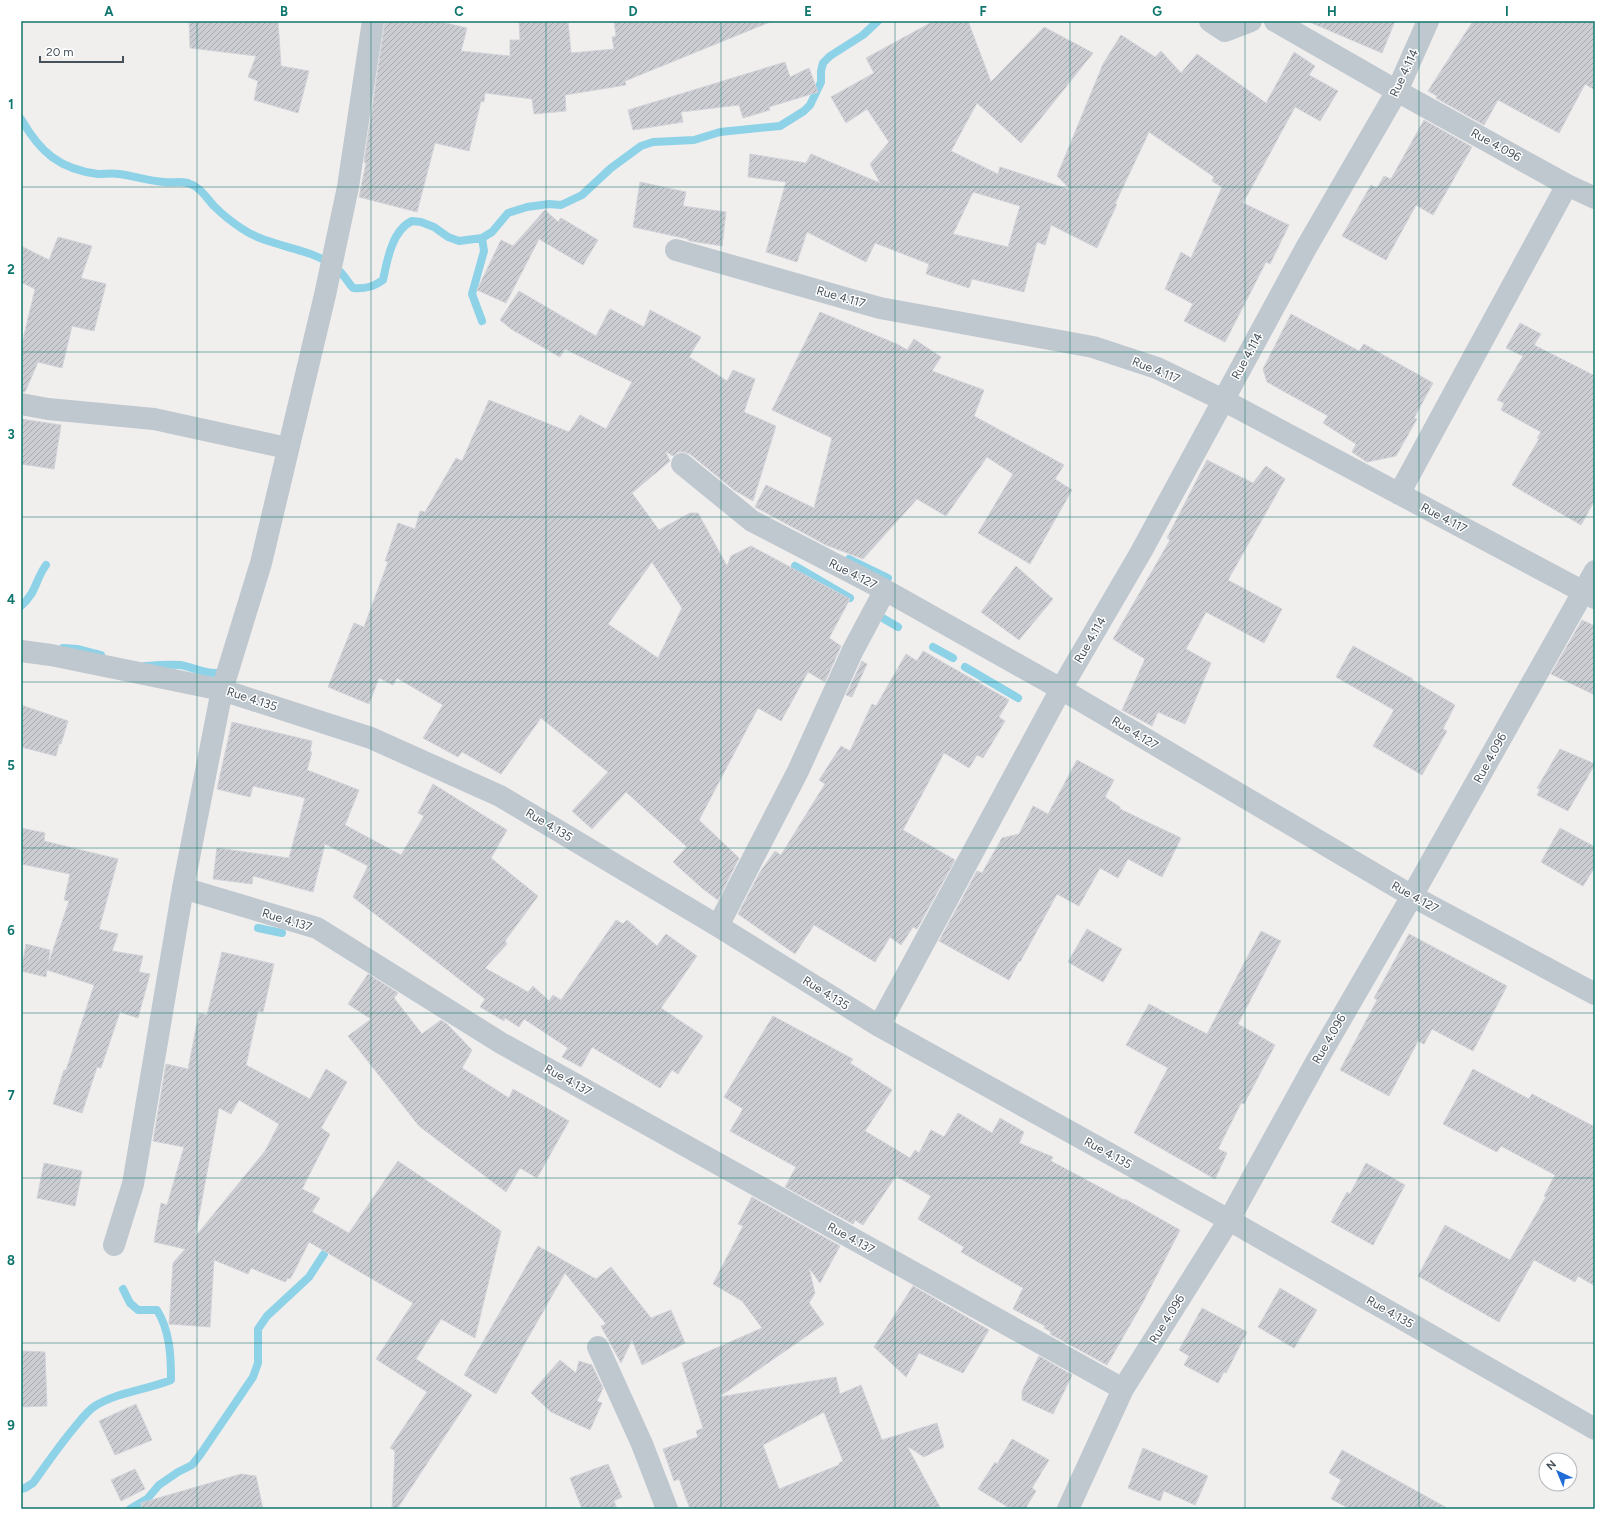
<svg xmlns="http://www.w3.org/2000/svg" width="1616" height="1530" viewBox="0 0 1616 1530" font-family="Figtree,sans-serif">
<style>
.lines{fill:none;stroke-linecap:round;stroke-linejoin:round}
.stream{stroke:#8dd2e7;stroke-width:8}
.building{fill:url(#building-hatch);stroke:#d2d4d9;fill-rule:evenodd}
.minor{stroke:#bfc8cf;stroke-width:22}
.grid{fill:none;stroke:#0f766e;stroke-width:1;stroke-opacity:0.55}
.labels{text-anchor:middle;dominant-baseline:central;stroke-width:3;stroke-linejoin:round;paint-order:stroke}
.street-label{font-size:12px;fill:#47515a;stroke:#fff}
.neatline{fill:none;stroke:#0f766e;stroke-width:1.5}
.grid-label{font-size:13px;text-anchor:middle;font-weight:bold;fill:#0f766e}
</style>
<defs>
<pattern id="building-hatch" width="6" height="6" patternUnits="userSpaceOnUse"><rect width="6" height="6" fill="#cbcdd2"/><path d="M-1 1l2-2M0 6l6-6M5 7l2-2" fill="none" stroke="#a7a9ad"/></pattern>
</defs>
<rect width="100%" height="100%" fill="#f1eeee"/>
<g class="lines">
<!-- stream -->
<path class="stream" d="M 21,119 C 40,152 59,169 98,174 C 105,174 112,173 119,174 C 134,176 149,181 164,182 C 172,183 180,181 188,183 C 201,187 206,198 215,207 C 222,214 232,222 241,228 C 269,248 308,246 335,267 C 343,273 347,281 353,288 C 365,289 373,287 383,280 C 387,261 392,230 412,221 L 421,222 L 434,227 L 448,237 L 459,241 L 482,238 L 492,232 L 508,213 L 527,207 L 549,204 L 561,205 L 582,195 L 611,168 L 641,146 L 653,142 L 694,140 L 720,132 L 780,126 L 804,111 L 810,105 L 821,82 L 821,71 L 823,63 L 830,56 L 863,35 L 878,21
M 482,238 L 484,251 L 472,294 L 482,321
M 849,559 L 888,578
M 795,566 L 850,598
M 21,606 C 37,592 35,580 46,565
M 874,613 L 898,627
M 933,647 L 953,658
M 63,648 L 78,649 L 101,655
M 145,666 C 157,665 168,664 180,665 C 193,667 204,674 217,673
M 965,667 L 1018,698
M 258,928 L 282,933
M 21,1489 L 25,1488 L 33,1483 C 46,1465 59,1446 74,1428 C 80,1421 87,1411 95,1406 C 118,1392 146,1390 171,1380 C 171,1356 170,1331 157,1310 L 138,1310 L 130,1303 L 123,1289
M 130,1509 L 147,1499 L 159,1485 L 178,1472 L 192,1465 L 200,1455 L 253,1377 L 258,1363 L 258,1329 L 267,1316 L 309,1277 L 324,1254"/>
</g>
<!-- building -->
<path class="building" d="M 189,21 L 278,21 L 281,66 L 309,71 L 298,113 L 254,100 L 258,81 L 248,77 L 256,56 L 190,48 Z
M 385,21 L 437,21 L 467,28 L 461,51 L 510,56 L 510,40 L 520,40 L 519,21 L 568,21 L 571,53 L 614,49 L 612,37 L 616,36 L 614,21 L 770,22 L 625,81 L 626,85 L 565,95 L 566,111 L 534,114 L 532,99 L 485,93 L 484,102 L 481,101 L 469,151 L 435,143 L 417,212 L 359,197 L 366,163 L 364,162 Z
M 934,21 L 968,21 L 991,82 L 1044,27 L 1093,53 L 1021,143 L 977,103 L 951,151 L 998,174 L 1000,167 L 1071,190 L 1057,176 L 1103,64 L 1121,35 L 1155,57 L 1161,51 L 1181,73 L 1197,54 L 1266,103 L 1294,52 L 1315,66 L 1309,75 L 1338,91 L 1320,121 L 1295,107 L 1243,203 L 1289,225 L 1270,264 L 1266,262 L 1225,342 L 1184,321 L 1193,304 L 1165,289 L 1181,252 L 1191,258 L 1222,187 L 1212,181 L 1214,177 L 1149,132 L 1115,204 L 1117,204 L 1097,248 L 1051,225 L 1045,245 L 1037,242 L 1024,292 L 972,279 L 969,288 L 926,274 L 929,264 L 875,243 L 866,262 L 807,232 L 797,262 L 766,252 L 786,182 L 748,177 L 750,154 L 806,163 L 811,154 L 880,183 L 870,164 L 889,142 L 867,109 L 846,123 L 831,97 L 874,73 L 866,58 ZM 973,192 L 1020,206 L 1008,247 L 953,234 Z
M 1307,21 L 1395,21 L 1382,53 Z
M 1473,21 L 1595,21 L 1595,90 L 1585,84 L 1559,133 L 1498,100 L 1484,125 L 1436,98 L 1437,96 L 1428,91 Z
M 785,62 L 790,77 L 809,68 L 818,92 L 769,107 L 770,110 L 743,118 L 739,105 L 681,112 L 683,122 L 633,130 L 628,110 Z
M 1424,120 L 1472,147 L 1433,215 L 1416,205 L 1386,260 L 1342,236 L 1371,185 L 1377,188 L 1384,176 L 1391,179 Z
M 640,182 L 686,192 L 683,206 L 726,212 L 722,246 L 690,241 L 688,240 L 688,239 L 633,227 Z
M 545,210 L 558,222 L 561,218 L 598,240 L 583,265 L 539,239 L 506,303 L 477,290 L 501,240 L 513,246 Z
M 58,237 L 92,246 L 81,278 L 106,284 L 94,331 L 72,326 L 62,368 L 38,362 L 25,392 L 21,392 L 21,348 L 35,289 L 21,282 L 21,246 L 49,260 Z
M 519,291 L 596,336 L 610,309 L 644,327 L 650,310 L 701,337 L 689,357 L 727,381 L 733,370 L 755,379 L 744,412 L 776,426 L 753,501 L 734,490 L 690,454 L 684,452 L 678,452 L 673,456 L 665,451 L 670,461 L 632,493 L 659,530 L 690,513 L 698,513 L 727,566 L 731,556 L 751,546 L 850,599 L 829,638 L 841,646 L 825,682 L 808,672 L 781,721 L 758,708 L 699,820 L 739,858 L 718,900 L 703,889 L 673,862 L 687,847 L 626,792 L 592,829 L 572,811 L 608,772 L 541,718 L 501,774 L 462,752 L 458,757 L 423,738 L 443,705 L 397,678 L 393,685 L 379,678 L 369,704 L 328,687 L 354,623 L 364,627 L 388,562 L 385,561 L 398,523 L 415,529 L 420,511 L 425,512 L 456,458 L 462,461 L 489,400 L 569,432 L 580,415 L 606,429 L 632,382 L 565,349 L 560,357 L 511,329 L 500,320 ZM 652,562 L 682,608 L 658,658 L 608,624 Z
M 820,312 L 899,345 L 907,350 L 914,339 L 941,357 L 932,371 L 984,390 L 974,416 L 1064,465 L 1055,479 L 1072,490 L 1030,564 L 978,533 L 1013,474 L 987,457 L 946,516 L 917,499 L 863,559 L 826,545 L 755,507 L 766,485 L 814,508 L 832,438 L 772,410 Z
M 1291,314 L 1359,351 L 1364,344 L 1433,383 L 1414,418 L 1417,419 L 1396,456 L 1367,462 L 1352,452 L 1356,444 L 1323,423 L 1328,416 L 1267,382 L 1263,369 Z
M 1520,323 L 1541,334 L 1534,345 L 1595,376 L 1595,500 L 1581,525 L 1512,485 L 1539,439 L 1537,438 L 1541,432 L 1501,410 L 1504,403 L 1497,400 L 1523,356 L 1506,348 Z
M 21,419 L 61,425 L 54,469 L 21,464 Z
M 1207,460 L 1253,483 L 1266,466 L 1285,479 L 1228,580 L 1282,609 L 1264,643 L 1206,612 L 1186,649 L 1211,663 L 1185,724 L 1158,712 L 1152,726 L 1122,710 L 1145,659 L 1113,639 L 1170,540 L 1167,538 Z
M 1016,566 L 1053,599 L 1019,640 L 981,612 Z
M 1582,620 L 1595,626 L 1595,695 L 1551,674 Z
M 1353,646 L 1413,679 L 1412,680 L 1455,705 L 1443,729 L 1447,731 L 1422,775 L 1373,746 L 1394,710 L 1336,677 Z
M 923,651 L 1009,700 L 999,717 L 1005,721 L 983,758 L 977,755 L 969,768 L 944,753 L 903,830 L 955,860 L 917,929 L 913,927 L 901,945 L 890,937 L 875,962 L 814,925 L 795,954 L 738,914 L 760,872 L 775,851 L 781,855 L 825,784 L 819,780 L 841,746 L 850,751 L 872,704 L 876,706 L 906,654 L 917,661 Z
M 862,661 L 867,664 L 852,697 L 846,695 Z
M 21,705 L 68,721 L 61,744 L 59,744 L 56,756 L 21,747 Z
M 232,722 L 312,741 L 310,752 L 312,752 L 307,770 L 359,790 L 345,825 L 401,855 L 424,816 L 418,813 L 433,784 L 507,830 L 491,858 L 538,896 L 505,941 L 507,944 L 485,968 L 528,992 L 533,986 L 549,1001 L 553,995 L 561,1000 L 616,920 L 623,924 L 627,920 L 657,946 L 666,934 L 697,956 L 661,1008 L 703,1036 L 678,1074 L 672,1070 L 660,1088 L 592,1047 L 581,1067 L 562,1057 L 568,1048 L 524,1019 L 519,1027 L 505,1018 L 504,1021 L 480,1007 L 485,999 L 353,897 L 368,866 L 325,844 L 313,892 L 253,876 L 252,884 L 213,879 L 217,848 L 289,858 L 305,798 L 253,786 L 250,797 L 217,789 Z
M 1560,749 L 1595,764 L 1568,811 L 1537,795 L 1540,789 L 1537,788 Z
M 1077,760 L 1114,780 L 1105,797 L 1120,807 L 1120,809 L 1181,838 L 1162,877 L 1128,859 L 1118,878 L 1100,868 L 1079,906 L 1057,894 L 1020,962 L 1019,961 L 1009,980 L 939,941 L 977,871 L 982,873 L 1002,838 L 1019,834 L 1033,806 L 1048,814 Z
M 21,828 L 45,833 L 44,841 L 118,859 L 99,929 L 118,934 L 112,951 L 143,956 L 139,972 L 150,974 L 138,1018 L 120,1012 L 101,1068 L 97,1067 L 82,1113 L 53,1104 L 64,1070 L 66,1070 L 94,985 L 47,970 L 46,977 L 21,971 L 26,944 L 50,950 L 48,965 L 69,901 L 64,900 L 70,874 L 21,864 Z
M 1560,828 L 1595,847 L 1595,867 L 1583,886 L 1541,862 Z
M 1087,929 L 1122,949 L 1103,982 L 1068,962 Z
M 1261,931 L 1281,941 L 1238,1024 L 1275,1045 L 1244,1104 L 1241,1103 L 1218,1149 L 1227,1153 L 1215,1179 L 1134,1133 L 1168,1068 L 1126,1045 L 1149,1004 L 1207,1034 Z
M 1409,934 L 1507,986 L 1473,1051 L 1432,1029 L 1424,1044 L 1418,1041 L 1389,1096 L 1340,1070 L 1377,1000 L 1374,998 Z
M 222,952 L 274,964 L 263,1012 L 258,1011 L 246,1065 L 310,1099 L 326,1069 L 347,1082 L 321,1128 L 330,1134 L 302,1189 L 320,1198 L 312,1212 L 349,1233 L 398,1161 L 501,1231 L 475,1338 L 441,1319 L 416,1359 L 472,1395 L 397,1509 L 392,1509 L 395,1451 L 390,1448 L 427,1392 L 376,1359 L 413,1303 L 309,1242 L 295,1270 L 290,1279 L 288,1278 L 285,1282 L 251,1268 L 248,1274 L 214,1260 L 210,1327 L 169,1324 L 173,1263 L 185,1249 L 154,1242 L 161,1203 L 167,1205 L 184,1147 L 153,1141 L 166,1064 L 188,1069 L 199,1013 L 207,1015 ZM 239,1100 L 279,1124 L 265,1151 L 195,1237 L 219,1108 L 231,1114 Z
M 368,974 L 398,993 L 394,998 L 422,1034 L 441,1020 L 447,1024 L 472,1050 L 462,1068 L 509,1098 L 513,1089 L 569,1121 L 537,1178 L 520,1168 L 506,1192 L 419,1126 L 348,1036 L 371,1019 L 348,1004 Z
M 773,1016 L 853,1059 L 850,1063 L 892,1090 L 865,1131 L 910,1158 L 915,1150 L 919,1153 L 931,1130 L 944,1137 L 958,1113 L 992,1133 L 1000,1118 L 1024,1132 L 1019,1143 L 1053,1157 L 1051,1161 L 1124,1200 L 1125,1199 L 1180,1230 L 1142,1304 L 1107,1365 L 1050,1334 L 1051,1332 L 1044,1328 L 1045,1326 L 1013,1309 L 1023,1288 L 961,1252 L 964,1247 L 918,1219 L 931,1196 L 896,1176 L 863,1225 L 855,1220 L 853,1224 L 785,1187 L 796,1167 L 730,1131 L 743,1109 L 724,1097 Z
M 1473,1069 L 1529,1099 L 1532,1094 L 1595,1127 L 1595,1286 L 1578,1276 L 1575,1282 L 1534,1260 L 1499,1322 L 1418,1276 L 1445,1225 L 1510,1260 L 1546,1197 L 1544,1196 L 1555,1175 L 1501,1146 L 1497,1152 L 1443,1124 Z
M 44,1163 L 82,1171 L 75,1206 L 37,1198 Z
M 1366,1163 L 1405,1185 L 1373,1245 L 1331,1222 L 1347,1192 L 1350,1194 Z
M 752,1197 L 840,1246 L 820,1283 L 809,1268 L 815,1293 L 809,1303 L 824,1324 L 719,1397 L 836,1377 L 840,1394 L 861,1385 L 882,1440 L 937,1423 L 944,1447 L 924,1457 L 907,1446 L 941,1509 L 690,1509 L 679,1479 L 674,1481 L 663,1449 L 698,1437 L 696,1431 L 703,1428 L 682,1363 L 762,1328 L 742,1301 L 713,1284 L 743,1226 L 738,1224 ZM 824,1412 L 843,1461 L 839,1463 L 839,1465 L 779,1489 L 763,1445 Z
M 538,1246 L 596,1279 L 611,1267 L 651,1318 L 671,1310 L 685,1343 L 642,1365 L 632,1340 L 621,1363 L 601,1326 L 606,1324 L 565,1273 L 496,1394 L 464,1375 Z
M 913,1286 L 989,1330 L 963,1373 L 919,1353 L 906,1377 L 874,1347 Z
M 1280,1288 L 1317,1310 L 1294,1348 L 1258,1327 Z
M 1202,1308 L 1247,1332 L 1226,1373 L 1224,1372 L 1218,1383 L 1184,1365 L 1189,1356 L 1179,1350 Z
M 21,1351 L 45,1352 L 47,1406 L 21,1407 Z
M 1039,1356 L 1072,1375 L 1053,1414 L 1022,1400 L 1022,1391 Z
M 560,1360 L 576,1373 L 579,1361 L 592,1365 L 603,1388 L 597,1401 L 602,1403 L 590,1430 L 551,1412 L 531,1393 Z
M 136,1404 L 152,1440 L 115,1455 L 99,1421 Z
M 1012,1439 L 1049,1460 L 1032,1488 L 1036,1491 L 1025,1509 L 1011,1509 L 978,1489 L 995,1462 L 997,1464 Z
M 1143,1448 L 1208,1476 L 1195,1505 L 1164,1491 L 1160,1501 L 1128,1488 Z
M 1342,1450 L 1449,1509 L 1350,1509 L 1331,1499 L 1341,1480 L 1329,1473 Z
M 608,1464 L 622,1497 L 614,1501 L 617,1509 L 582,1509 L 570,1478 Z
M 135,1469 L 145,1489 L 121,1501 L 111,1480 Z
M 241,1474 L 256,1476 L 263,1509 L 142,1509 L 141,1503 Z"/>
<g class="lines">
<!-- minor -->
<path class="minor" d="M 373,21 L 348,187 L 325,295 L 261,563 L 222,690 L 183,888 L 317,928 L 501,1043 L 1123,1389
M 1210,21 L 1225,31 L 1251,21
M 1275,21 L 1397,91 L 1567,185 L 1595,198
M 676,250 L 880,308 L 1093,347 L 1157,368 L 1223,400 L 1595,598
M 21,404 L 48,409 L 154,419 L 287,448
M 682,464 L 752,521 L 885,590 L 1061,689 L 1412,896 L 1595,994
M 1399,494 L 1567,185
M 21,651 L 51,655 L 222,690 L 371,738 L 500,796 L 718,926 L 879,1026 L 1229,1220 L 1595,1429
M 718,926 L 798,771 L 853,650 L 885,590
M 879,1026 L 1061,689 L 1141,552 L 1306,248 L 1397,91 L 1428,21
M 114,1245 L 133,1184 L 183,888
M 598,1347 L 642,1444 L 667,1509
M 1068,1509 L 1123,1389 L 1229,1220 L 1316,1062 L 1412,896 L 1595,571"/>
</g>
<!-- grid -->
<path class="grid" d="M 197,21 L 197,1509M 371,21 L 371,1509M 546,21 L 546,1509M 721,21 L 721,1509M 895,21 L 895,1509M 1070,21 L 1070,1509M 1245,21 L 1245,1509M 1419,21 L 1419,1509M 21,187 L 1595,187M 21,352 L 1595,352M 21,517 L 1595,517M 21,682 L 1595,682M 21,848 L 1595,848M 21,1013 L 1595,1013M 21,1178 L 1595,1178M 21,1343 L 1595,1343"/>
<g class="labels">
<!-- street labels -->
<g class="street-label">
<text transform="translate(1404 73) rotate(-65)">Rue 4.114</text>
<text transform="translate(1496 145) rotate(29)">Rue 4.096</text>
<text transform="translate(841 297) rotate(16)">Rue 4.117</text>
<text transform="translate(1247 356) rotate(-61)">Rue 4.114</text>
<text transform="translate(1156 370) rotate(22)">Rue 4.117</text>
<text transform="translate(1444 518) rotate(28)">Rue 4.117</text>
<text transform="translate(853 574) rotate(27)">Rue 4.127</text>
<text transform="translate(1090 640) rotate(-60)">Rue 4.114</text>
<text transform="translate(252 699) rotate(18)">Rue 4.135</text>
<text transform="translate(1135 733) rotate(31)">Rue 4.127</text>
<text transform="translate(1490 758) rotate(-61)">Rue 4.096</text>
<text transform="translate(549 825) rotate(31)">Rue 4.135</text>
<text transform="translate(1415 897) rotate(29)">Rue 4.127</text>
<text transform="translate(287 920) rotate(17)">Rue 4.137</text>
<text transform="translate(826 993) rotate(32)">Rue 4.135</text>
<text transform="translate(1329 1039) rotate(-60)">Rue 4.096</text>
<text transform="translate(568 1080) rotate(29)">Rue 4.137</text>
<text transform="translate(1108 1153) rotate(29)">Rue 4.135</text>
<text transform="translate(851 1238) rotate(29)">Rue 4.137</text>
<text transform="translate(1390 1312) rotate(30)">Rue 4.135</text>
<text transform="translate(1167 1319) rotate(-58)">Rue 4.096</text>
</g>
</g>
<!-- border -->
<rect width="1616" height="1530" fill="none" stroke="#ffffff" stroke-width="44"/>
<!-- north arrow -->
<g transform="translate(1558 1472) rotate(316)"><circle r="19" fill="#ffffff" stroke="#b5b9bd"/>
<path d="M0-3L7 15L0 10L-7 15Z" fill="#226cd7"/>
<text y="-6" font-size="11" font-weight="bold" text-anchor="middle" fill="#47515a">N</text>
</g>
<!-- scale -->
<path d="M40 56v6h83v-6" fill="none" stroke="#47515a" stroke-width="2"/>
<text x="46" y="56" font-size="12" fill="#47515a" stroke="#ffffff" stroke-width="3" paint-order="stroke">20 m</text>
<rect x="22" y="22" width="1572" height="1486" class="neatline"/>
<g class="grid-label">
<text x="109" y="16">A</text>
<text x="284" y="16">B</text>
<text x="459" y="16">C</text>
<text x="633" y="16">D</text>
<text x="808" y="16">E</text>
<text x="983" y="16">F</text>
<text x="1157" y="16">G</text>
<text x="1332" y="16">H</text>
<text x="1507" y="16">I</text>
<text x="11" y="109">1</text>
<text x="11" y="274">2</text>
<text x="11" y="439">3</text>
<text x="11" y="604">4</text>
<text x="11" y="770">5</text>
<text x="11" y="935">6</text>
<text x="11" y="1100">7</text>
<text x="11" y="1265">8</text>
<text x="11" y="1430">9</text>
</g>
</svg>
